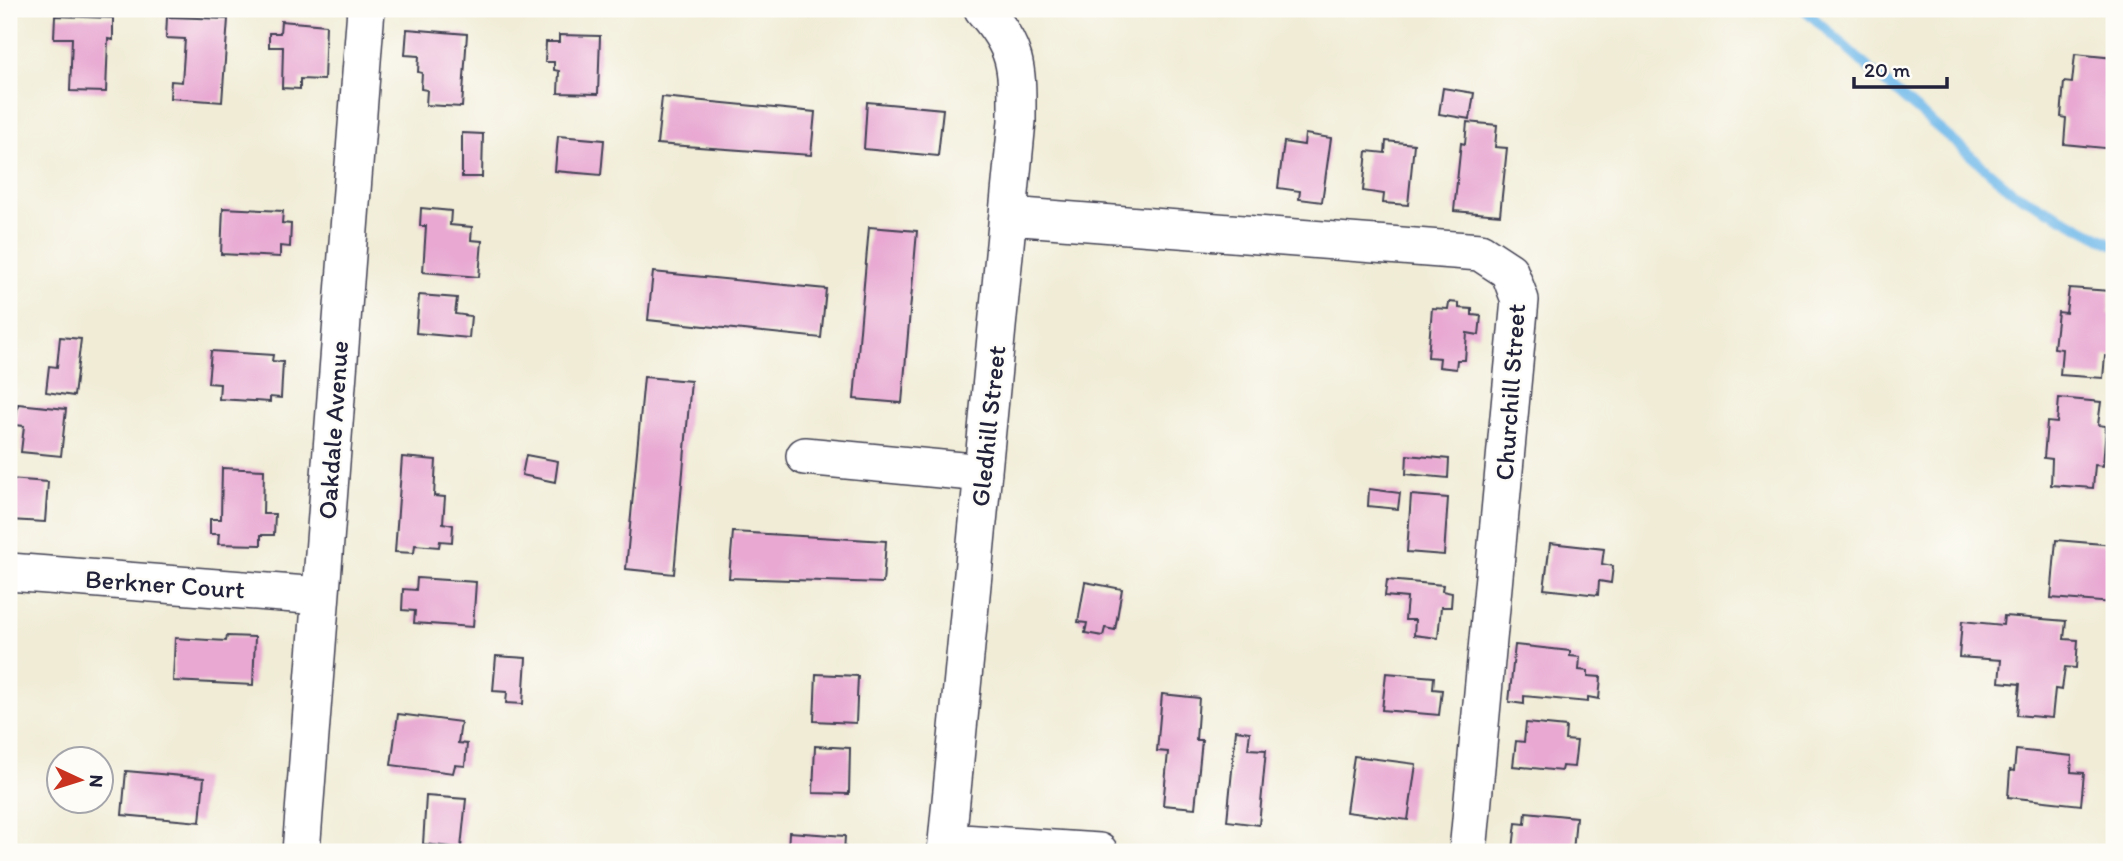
<svg xmlns="http://www.w3.org/2000/svg" width="2123" height="861" viewBox="0 0 2123 861" font-family="Itim,sans-serif">
<style>
.lines{fill:none;stroke-linecap:round;stroke-linejoin:round}
.stream{stroke:#72baea;stroke-width:10}
.building{fill:#e8a8d2}
.minor-casing{stroke:#414052;stroke-width:40}
.minor{stroke:#fff;stroke-width:37}
.labels{text-anchor:middle;dominant-baseline:central;stroke-width:5;stroke-linejoin:round;paint-order:stroke}
.street-label{font-size:26px;fill:#22223b;stroke:#fdfcf7}
</style>
<rect width="100%" height="100%" fill="#fdfcf7"/>
<filter id="ink" filterUnits="userSpaceOnUse"><feTurbulence type="fractalNoise" baseFrequency=".0143" numOctaves="2"/><feDisplacementMap in="SourceGraphic" scale="14" xChannelSelector="R" yChannelSelector="G"/><feConvolveMatrix kernelMatrix="1 2 1 2 8 2 1 2 1" color-interpolation-filters="sRGB"/></filter>
<filter id="wash" filterUnits="userSpaceOnUse"><feTurbulence type="fractalNoise" baseFrequency=".00686" numOctaves="4" result="noise"/><feDisplacementMap in="SourceGraphic" scale="28" xChannelSelector="R" yChannelSelector="G"/><feGaussianBlur stdDeviation="1.57" result="paint"/><feColorMatrix in="noise" values="0 0 0 0 0 0 0 0 0 0 0 0 0 0 0 0 0 1.4 0 .05"/><feComposite in="paint" operator="in"/></filter>
<g filter="url(#wash)">
<rect width="100%" height="100%" fill="#f0ecd6"/>
<g class="lines">
<!-- stream -->
<path class="stream" d="M 1804,9 L 1875,74 L 2013,192 L 2114,245"/>
</g>
<g id="blocks">
<!-- building -->
<path class="building" d="M 55,16 L 113,18 L 113,40 L 108,39 L 106,92 L 70,91 L 72,38 L 54,38 Z
M 167,17 L 228,19 L 222,102 L 170,98 L 171,81 L 182,82 L 185,39 L 166,38 Z
M 281,21 L 326,25 L 324,80 L 300,79 L 300,89 L 282,88 L 283,47 L 269,47 L 269,33 L 280,33 Z
M 407,29 L 467,34 L 462,107 L 426,105 L 427,90 L 421,89 L 422,73 L 418,72 L 419,56 L 405,55 Z
M 559,35 L 600,36 L 598,94 L 558,93 L 559,71 L 554,70 L 554,62 L 545,62 L 546,42 L 559,42 Z
M 2075,54 L 2114,58 L 2114,149 L 2064,144 L 2066,118 L 2061,117 L 2064,82 L 2072,83 Z
M 1443,88 L 1474,93 L 1470,119 L 1439,114 Z
M 662,97 L 815,112 L 811,155 L 657,144 Z
M 867,102 L 943,109 L 938,156 L 864,149 Z
M 1467,122 L 1497,125 L 1495,147 L 1507,148 L 1500,215 L 1454,211 L 1461,143 L 1465,144 Z
M 462,133 L 483,134 L 482,177 L 462,177 Z
M 1305,134 L 1331,138 L 1322,202 L 1299,199 L 1300,191 L 1278,188 L 1284,142 L 1304,145 Z
M 558,136 L 604,140 L 601,175 L 555,171 Z
M 1386,141 L 1414,144 L 1408,205 L 1383,203 L 1384,194 L 1363,191 L 1367,151 L 1385,153 Z
M 223,208 L 283,211 L 282,223 L 291,224 L 290,247 L 280,246 L 280,257 L 221,254 Z
M 421,208 L 451,211 L 450,225 L 472,227 L 471,240 L 482,241 L 479,277 L 423,272 L 426,226 L 420,226 Z
M 869,227 L 917,231 L 902,403 L 854,399 Z
M 653,272 L 826,289 L 821,338 L 648,320 Z
M 2069,288 L 2110,291 L 2108,314 L 2114,314 L 2114,357 L 2105,356 L 2103,378 L 2060,375 L 2062,349 L 2054,348 L 2058,312 L 2066,313 Z
M 419,295 L 457,298 L 455,314 L 471,316 L 469,338 L 416,333 Z
M 1449,302 L 1459,303 L 1459,308 L 1472,309 L 1472,315 L 1481,316 L 1479,335 L 1467,333 L 1465,360 L 1457,360 L 1456,369 L 1439,367 L 1440,358 L 1428,357 L 1432,308 L 1448,309 Z
M 60,337 L 81,339 L 74,396 L 46,392 L 49,366 L 57,367 Z
M 211,351 L 273,355 L 272,361 L 283,362 L 281,398 L 270,397 L 270,402 L 219,399 L 220,384 L 208,383 Z
M 644,377 L 691,381 L 674,574 L 626,569 Z
M 2059,398 L 2101,402 L 2098,425 L 2106,426 L 2103,466 L 2095,465 L 2093,488 L 2051,485 L 2052,459 L 2044,458 L 2047,422 L 2057,423 Z
M 18,404 L 66,409 L 61,456 L 21,452 L 24,426 L 15,425 Z
M 526,455 L 558,461 L 555,482 L 522,475 Z
M 1407,455 L 1449,459 L 1448,478 L 1406,474 Z
M 402,457 L 436,460 L 434,496 L 445,497 L 443,523 L 453,525 L 452,542 L 440,541 L 439,547 L 415,545 L 414,553 L 395,552 Z
M 222,468 L 264,470 L 263,514 L 275,514 L 274,535 L 261,535 L 261,545 L 218,544 L 219,534 L 210,534 L 210,519 L 221,519 Z
M 9,479 L 48,482 L 45,522 L 9,520 Z
M 1369,489 L 1400,493 L 1398,509 L 1368,506 Z
M 1411,495 L 1448,498 L 1444,555 L 1407,552 Z
M 733,532 L 886,541 L 883,583 L 729,578 Z
M 2056,540 L 2114,545 L 2113,603 L 2051,598 Z
M 1550,543 L 1604,549 L 1602,564 L 1613,566 L 1611,583 L 1599,581 L 1598,595 L 1544,589 Z
M 417,578 L 476,582 L 473,627 L 414,623 L 415,611 L 402,610 L 403,589 L 416,590 Z
M 1387,580 L 1443,585 L 1442,591 L 1452,593 L 1451,607 L 1441,607 L 1438,638 L 1414,635 L 1415,620 L 1405,620 L 1407,598 L 1385,596 Z
M 1085,582 L 1122,589 L 1115,630 L 1105,628 L 1103,636 L 1085,633 L 1087,623 L 1078,622 Z
M 2004,616 L 2066,621 L 2064,639 L 2078,640 L 2076,668 L 2065,667 L 2062,690 L 2055,689 L 2052,718 L 2017,715 L 2020,684 L 1999,682 L 2001,660 L 1959,657 L 1962,621 L 2003,625 Z
M 227,636 L 255,637 L 253,685 L 173,681 L 175,638 L 226,641 Z
M 1515,645 L 1570,651 L 1570,656 L 1580,657 L 1579,670 L 1588,671 L 1588,676 L 1601,677 L 1599,699 L 1588,697 L 1588,702 L 1524,696 L 1524,704 L 1509,702 Z
M 496,656 L 526,658 L 523,704 L 506,703 L 507,692 L 493,691 Z
M 1386,673 L 1434,677 L 1433,689 L 1442,690 L 1439,715 L 1382,710 Z
M 816,674 L 858,676 L 856,723 L 814,721 Z
M 1162,694 L 1199,698 L 1196,740 L 1202,740 L 1195,808 L 1163,805 L 1168,752 L 1157,751 Z
M 398,714 L 461,722 L 458,743 L 467,744 L 465,766 L 455,765 L 453,773 L 391,765 Z
M 1526,723 L 1566,727 L 1565,740 L 1577,741 L 1574,767 L 1562,766 L 1561,771 L 1513,766 L 1516,741 L 1524,742 Z
M 1236,730 L 1250,732 L 1248,749 L 1266,750 L 1259,825 L 1227,821 Z
M 815,746 L 850,748 L 849,794 L 813,793 Z
M 2016,750 L 2072,756 L 2071,772 L 2084,773 L 2081,805 L 2008,797 L 2010,770 L 2014,771 Z
M 1354,756 L 1416,764 L 1408,820 L 1346,812 Z
M 126,771 L 204,778 L 200,822 L 122,815 Z
M 426,796 L 466,799 L 461,848 L 423,844 Z
M 1526,812 L 1576,817 L 1573,852 L 1513,849 L 1516,823 L 1525,824 Z
M 789,832 L 845,836 L 844,852 L 788,852 Z"/>
</g>
</g>
<g filter="url(#ink)">
<use href="#blocks" fill-opacity="0" stroke="#414052" stroke-width="2"/>
<g class="lines">
<!-- minor casing -->
<g class="minor-casing">
<path id="minor" d="M 1009,216 L 1480,252 L 1509,271 L 1520,300 L 1468,852
M 805,456 L 983,473
M 9,572 L 320,596
M 947,842 L 1099,852
M 301,852 L 366,9
M 946,852 L 1017,121 C 1017,69 1019,50 983,9"/>
</g>
<!-- minor -->
<use href="#minor" class="minor"/>
</g>
</g>
<g class="labels">
<!-- street labels -->
<g class="street-label">
<text transform="translate(1510 392) rotate(-86)">Churchill Street</text>
<text transform="translate(988 426) rotate(-84)">Gledhill Street</text>
<text transform="translate(333 430) rotate(-86)">Oakdale Avenue</text>
<text transform="translate(165 584) rotate(4)">Berkner Court</text>
</g>
</g>
<!-- margin -->
<rect width="2123" height="861" fill="none" stroke="#fdfcf7" stroke-width="35"/>
<!-- north arrow -->
<g transform="translate(80 780) rotate(94)"><circle r="33" fill="#fdfcf7" stroke="#a5a5ac" stroke-width="2"/>
<path d="M0-5L12 26L0 18L-12 26Z" fill="#c8321e"/>
<text y="-10" font-size="19" font-weight="bold" text-anchor="middle" fill="#22223b">N</text>
</g>
<!-- scale -->
<path d="M1854 77v10h93v-10" fill="none" stroke="#22223b" stroke-width="3.5"/>
<text x="1864" y="77" font-size="21" fill="#22223b" stroke="#fdfcf7" stroke-width="5" paint-order="stroke">20 m</text>
</svg>
